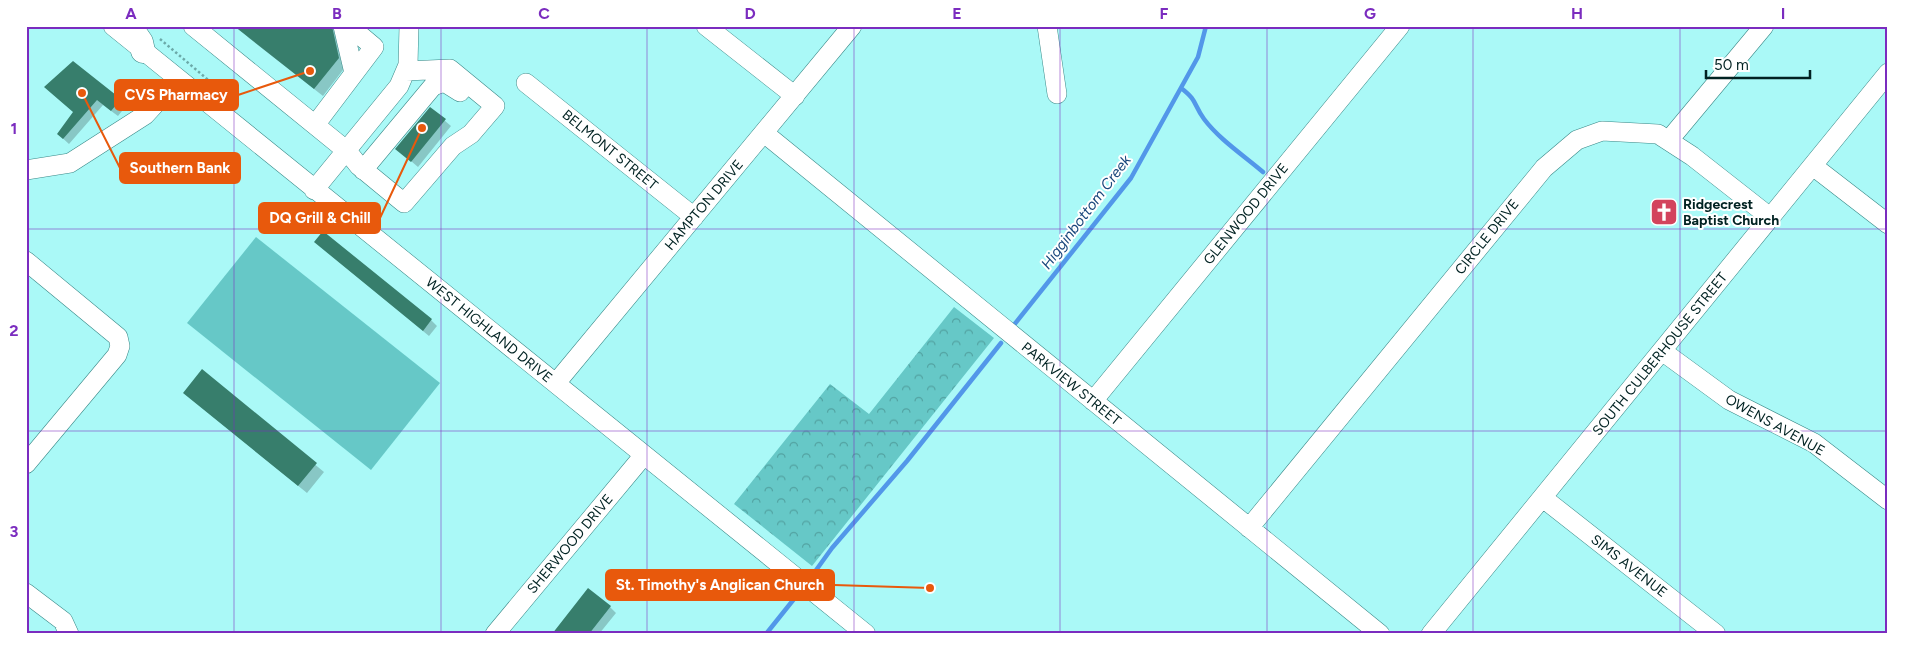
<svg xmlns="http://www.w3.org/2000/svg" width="1914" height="660" viewBox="0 0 1914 660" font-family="Figtree,sans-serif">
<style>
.park{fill:url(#park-crowns)}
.garden{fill:#66c8c7}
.shadow{fill:#0003}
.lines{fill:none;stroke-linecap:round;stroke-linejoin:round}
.stream{stroke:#5297e9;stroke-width:4.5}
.building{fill:#377e6c}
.minor-casing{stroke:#398887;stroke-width:20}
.major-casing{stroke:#398887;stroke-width:25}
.path{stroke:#6caaa9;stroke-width:2.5;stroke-dasharray:2.5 2.5;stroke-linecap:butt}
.minor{stroke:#fff;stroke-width:19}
.major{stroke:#fff;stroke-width:24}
.grid{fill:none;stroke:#7b2cbf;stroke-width:1;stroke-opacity:0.55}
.labels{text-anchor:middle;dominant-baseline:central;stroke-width:4;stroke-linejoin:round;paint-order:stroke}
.street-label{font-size:14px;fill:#012222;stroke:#fff}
.poi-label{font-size:14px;font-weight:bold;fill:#012222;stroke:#fff;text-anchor:start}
.water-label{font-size:15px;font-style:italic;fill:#19477c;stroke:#fff}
.leader{fill:none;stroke:#e8590c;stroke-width:2}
.callout-dot{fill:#e8590c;stroke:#fff;stroke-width:2}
.callout{fill:#e8590c;stroke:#e8590c;stroke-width:2}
.callout-label{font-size:15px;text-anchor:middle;font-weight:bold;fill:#fff}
.neatline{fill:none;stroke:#7b2cbf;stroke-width:2}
.grid-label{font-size:16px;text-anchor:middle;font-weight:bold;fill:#7b2cbf}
</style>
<defs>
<pattern id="park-crowns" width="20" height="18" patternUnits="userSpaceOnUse" patternTransform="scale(1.25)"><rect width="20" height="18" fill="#66c8c7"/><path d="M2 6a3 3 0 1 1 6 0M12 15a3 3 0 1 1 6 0" fill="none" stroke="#52a2a1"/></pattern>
</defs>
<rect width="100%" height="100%" fill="#aaf9f7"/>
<!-- park -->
<path class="park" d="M 954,307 L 994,338 L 812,566 L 734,504 L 830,384 L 869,414 Z"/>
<!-- garden -->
<path class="garden" d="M 256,237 L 440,383 L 371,470 L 187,323 Z"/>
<!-- shadow -->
<path class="shadow" d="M 244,26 L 335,26 L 346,66 L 323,96 L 249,38 L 241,30 Z
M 52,93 L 120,100 L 126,106 L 118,116 L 103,105 L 69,144 L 58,134 L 74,112 Z
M 431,109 L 451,126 L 418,167 L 397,149 Z
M 324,233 L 431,320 L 437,326 L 429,336 L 322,248 Z
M 202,371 L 324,472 L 307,493 L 184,393 Z
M 610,607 L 616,613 L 599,634 L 554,634 Z"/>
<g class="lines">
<!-- stream -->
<path class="stream" d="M 1181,88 C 1198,101 1193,104 1204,119 C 1219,139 1243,155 1263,172
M 1014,325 L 1131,178 L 1198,57 L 1206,26
M 814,573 L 832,548 L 907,461 L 1001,343
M 766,634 L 794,599"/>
</g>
<!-- building -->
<path class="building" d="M 234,26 L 332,26 L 339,58 L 314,89 Z
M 73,61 L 121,99 L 111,111 L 97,100 L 63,139 L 57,134 L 73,112 L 44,87 Z
M 430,107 L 446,119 L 411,162 L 395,149 Z
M 323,231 L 432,319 L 423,331 L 314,242 Z
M 202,369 L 317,463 L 298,486 L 183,393 Z
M 588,588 L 611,606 L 589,634 L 552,634 Z"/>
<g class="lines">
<!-- minor casing -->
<g class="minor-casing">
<path id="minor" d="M 113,26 L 866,634
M 193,26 L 347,151 L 359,166 L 404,203 L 453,146 L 471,134 L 495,106 L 450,69 L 406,71
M 343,26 L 354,73
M 706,26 L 795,96
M 1047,26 L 1057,94
M 526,83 L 694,217
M 315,125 L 374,47 L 349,26
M 764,133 L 1380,634
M 1669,140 L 1764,26
M 1813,166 L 1888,224
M 26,170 L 70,163 L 145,115 L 178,79
M 363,170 L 433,86 L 444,82 L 460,92
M 314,190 L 399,86 L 408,65 L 409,26
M 26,261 L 118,337 L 120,346 L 117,355 L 26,464
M 1662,351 L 1729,400 L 1814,443 L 1888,500
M 556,383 L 852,26
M 1093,401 L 1400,26
M 1543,498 L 1716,634
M 1249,528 L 1544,168 L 1577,140 L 1602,131 L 1658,134 L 1692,156 L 1771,218
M 26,593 L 63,621 L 69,634
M 495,634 L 644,455
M 1431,634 L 1888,73"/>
</g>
<!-- major casing -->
<g class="major-casing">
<path id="major" d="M 130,26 L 141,42 L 143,51"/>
</g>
<!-- path -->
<path class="path" d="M 160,39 L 213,84"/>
<!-- minor -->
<use href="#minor" class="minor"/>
<!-- major -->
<use href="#major" class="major"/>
</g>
<!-- grid -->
<path class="grid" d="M 234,26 L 234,634M 441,26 L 441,634M 647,26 L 647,634M 854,26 L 854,634M 1060,26 L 1060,634M 1267,26 L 1267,634M 1473,26 L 1473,634M 1680,26 L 1680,634M 26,229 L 1888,229M 26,431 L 1888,431"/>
<!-- icons -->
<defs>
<g id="church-square" transform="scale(1.4375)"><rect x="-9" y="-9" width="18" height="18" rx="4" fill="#d3435d" stroke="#fff"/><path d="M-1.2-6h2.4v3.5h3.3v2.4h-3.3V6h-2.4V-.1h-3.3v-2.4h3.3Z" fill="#fff"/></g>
</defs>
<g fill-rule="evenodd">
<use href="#church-square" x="1664" y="212"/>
</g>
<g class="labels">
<!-- street labels -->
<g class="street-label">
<text transform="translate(610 150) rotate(39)">BELMONT STREET</text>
<text transform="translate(704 205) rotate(-50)">HAMPTON DRIVE</text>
<text transform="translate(1246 214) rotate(-51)">GLENWOOD DRIVE</text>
<text transform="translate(1487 237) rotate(-51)">CIRCLE DRIVE</text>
<text transform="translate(489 330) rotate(39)">WEST HIGHLAND DRIVE</text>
<text transform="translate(1660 354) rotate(-51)">SOUTH CULBERHOUSE STREET</text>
<text transform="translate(1071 384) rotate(39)">PARKVIEW STREET</text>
<text transform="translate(1775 425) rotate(29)">OWENS AVENUE</text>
<text transform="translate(570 544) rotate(-50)">SHERWOOD DRIVE</text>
<text transform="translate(1629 566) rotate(38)">SIMS AVENUE</text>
</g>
<!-- poi labels -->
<g class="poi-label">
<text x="1683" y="204">Ridgecrest<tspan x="1683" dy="16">Baptist Church</tspan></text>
</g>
<!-- water labels -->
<g class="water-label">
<text transform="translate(1086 212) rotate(-53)">Higginbottom Creek</text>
</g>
</g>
<!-- callouts -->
<path class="leader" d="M310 71L238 95M82 93L120 168M422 128L380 218M930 588L834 585"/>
<g class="callout-dot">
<circle cx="310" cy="71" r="5"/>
<circle cx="82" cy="93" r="5"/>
<circle cx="422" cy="128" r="5"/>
<circle cx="930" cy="588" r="5"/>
</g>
<g class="callout">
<rect x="115" y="80" width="123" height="30" rx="5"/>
<rect x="120" y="153" width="120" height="30" rx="5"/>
<rect x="259" y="203" width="121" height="30" rx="5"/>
<rect x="606" y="570" width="228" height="30" rx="5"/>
</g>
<g class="callout-label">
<text x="176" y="100">CVS Pharmacy</text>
<text x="180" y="173">Southern Bank</text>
<text x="320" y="223">DQ Grill &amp; Chill</text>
<text x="720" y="590">St. Timothy's Anglican Church</text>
</g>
<!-- border -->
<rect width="1914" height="660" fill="none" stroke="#ffffff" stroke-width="55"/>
<!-- scale -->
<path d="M1706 70v8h104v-8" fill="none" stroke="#012222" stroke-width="2.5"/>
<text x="1714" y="70" font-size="15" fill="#012222" stroke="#ffffff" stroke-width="4" paint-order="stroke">50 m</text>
<rect x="28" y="28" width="1858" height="604" class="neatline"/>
<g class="grid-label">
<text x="131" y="19">A</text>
<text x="337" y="19">B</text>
<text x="544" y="19">C</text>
<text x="750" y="19">D</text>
<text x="957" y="19">E</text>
<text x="1164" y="19">F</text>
<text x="1370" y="19">G</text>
<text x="1577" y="19">H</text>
<text x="1783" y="19">I</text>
<text x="14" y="134">1</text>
<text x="14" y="336">2</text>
<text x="14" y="537">3</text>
</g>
</svg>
